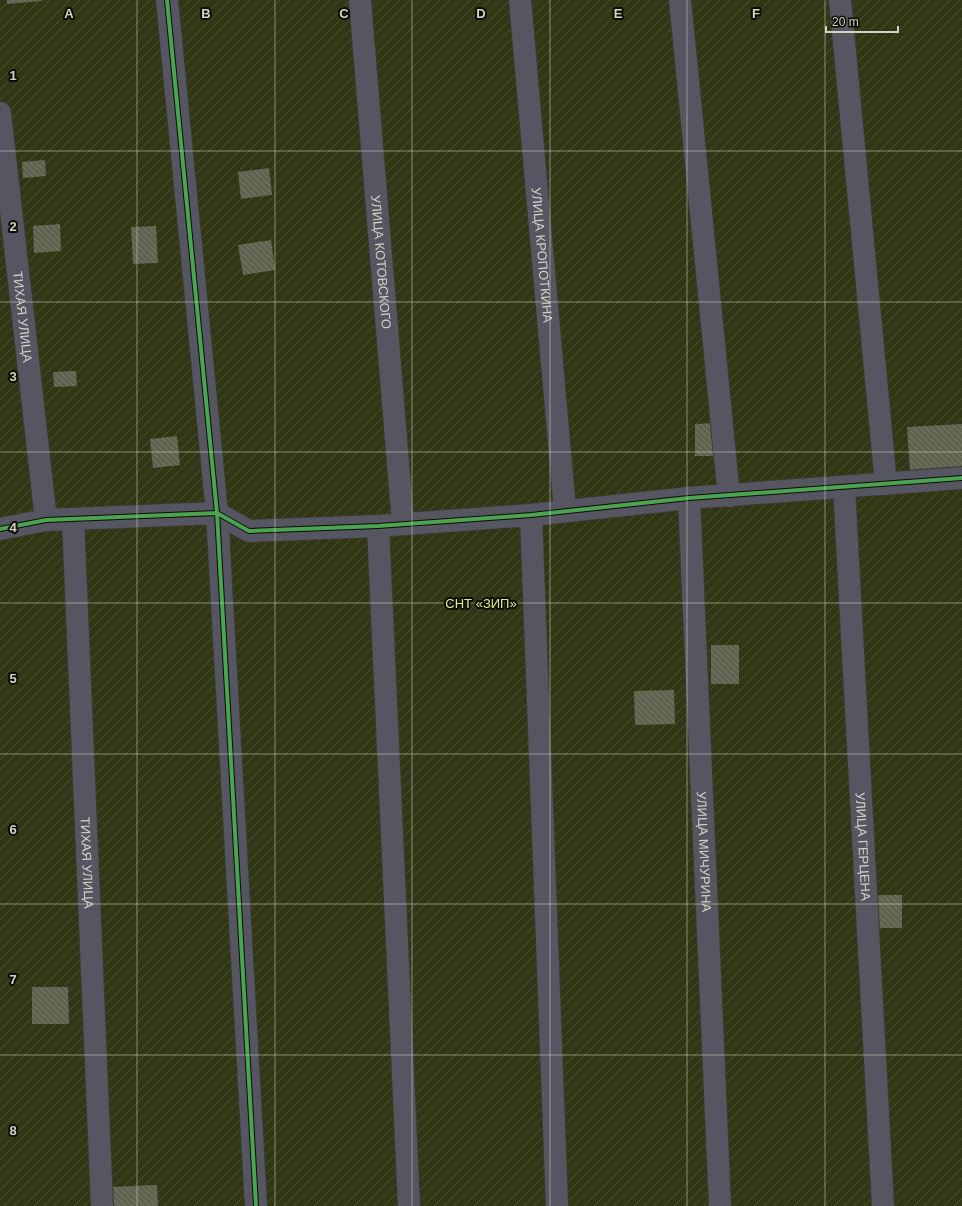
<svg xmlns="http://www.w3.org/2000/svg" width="962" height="1206" viewBox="0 0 962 1206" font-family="Arial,sans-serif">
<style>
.garden{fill:url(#garden-furrows)}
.building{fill:url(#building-back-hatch)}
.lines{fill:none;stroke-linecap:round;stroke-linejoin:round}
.minor-casing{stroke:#3a3c2f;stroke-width:24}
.minor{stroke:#555661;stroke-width:22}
.cycleway-casing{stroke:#0d0e04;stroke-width:6}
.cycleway{stroke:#4ca352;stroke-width:4}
.grid{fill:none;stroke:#d1d4c4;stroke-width:1;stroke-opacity:0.55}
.labels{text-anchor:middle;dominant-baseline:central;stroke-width:4;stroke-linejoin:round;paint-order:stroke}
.street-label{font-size:13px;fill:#d1d4c4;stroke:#0d0e04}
.park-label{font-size:13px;fill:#e0ed8f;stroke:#0d0e04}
.grid-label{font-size:13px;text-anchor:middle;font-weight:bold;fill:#d1d4c4;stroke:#0d0e04;stroke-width:4;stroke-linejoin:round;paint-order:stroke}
</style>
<defs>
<pattern id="garden-furrows" width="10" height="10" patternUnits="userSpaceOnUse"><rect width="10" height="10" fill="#313614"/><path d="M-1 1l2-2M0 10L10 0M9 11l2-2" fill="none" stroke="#4e5235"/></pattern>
<pattern id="building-back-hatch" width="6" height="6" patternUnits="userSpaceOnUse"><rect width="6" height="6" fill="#606350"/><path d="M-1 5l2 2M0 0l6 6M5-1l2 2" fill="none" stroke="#767868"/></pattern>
</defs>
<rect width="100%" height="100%" fill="#1e2012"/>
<!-- garden -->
<path class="garden" d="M 0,0 L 962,0 L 962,1206 L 0,1206 Z"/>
<!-- building -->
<path class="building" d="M 7,0 L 42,0 L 42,1 L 7,4 Z
M 45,160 L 46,176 L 23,178 L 22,162 Z
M 269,168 L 272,195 L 241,199 L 238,172 Z
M 60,224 L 61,251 L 34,253 L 33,226 Z
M 156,226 L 158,263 L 133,264 L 131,227 Z
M 271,240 L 275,270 L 243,275 L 238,245 Z
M 76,371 L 77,386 L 54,387 L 53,372 Z
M 716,423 L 716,456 L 695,456 L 695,424 Z
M 962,424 L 962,469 L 910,472 L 907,427 Z
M 177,436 L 180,465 L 153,468 L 150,439 Z
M 711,645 L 739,645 L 739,684 L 711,684 Z
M 674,690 L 675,724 L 635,725 L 634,691 Z
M 872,895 L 902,895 L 902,928 L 872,928 Z
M 32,987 L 68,987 L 69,1024 L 32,1024 Z
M 157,1185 L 158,1206 L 111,1206 L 110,1187 Z"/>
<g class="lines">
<!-- minor casing -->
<g class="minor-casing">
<g id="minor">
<path d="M 167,0 L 217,513 L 256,1206"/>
<path id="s1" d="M 360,0 L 403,524"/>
<path id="s2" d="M 520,0 L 565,510"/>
<path d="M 680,0 L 729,496"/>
<path d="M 840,0 L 886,484"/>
<path id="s3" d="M 0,113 L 46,520"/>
<path id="s4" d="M 844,487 L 883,1206"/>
<path id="s5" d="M 689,498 L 720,1206"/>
<path d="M 531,515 L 557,1206"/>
<path id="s6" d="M 73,519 L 102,1206"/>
<path d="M 378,526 L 409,1206"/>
<path d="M 0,529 L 46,520 L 217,513 L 249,531 L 378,526 L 531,515 L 689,498 L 962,478"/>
</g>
</g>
<!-- minor -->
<use href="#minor" class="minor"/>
<!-- cycleway casing -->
<g class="cycleway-casing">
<path id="cycleway" d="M 167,0 L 217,513 L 256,1206
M 0,529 L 46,520 L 217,513 L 249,531 L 378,526 L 531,515 L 689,498 L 962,478"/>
</g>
<!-- cycleway -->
<use href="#cycleway" class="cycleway"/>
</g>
<!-- grid -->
<path class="grid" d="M 137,0 L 137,1206M 275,0 L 275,1206M 412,0 L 412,1206M 550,0 L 550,1206M 687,0 L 687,1206M 825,0 L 825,1206M 0,151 L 962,151M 0,302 L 962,302M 0,452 L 962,452M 0,603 L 962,603M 0,754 L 962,754M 0,904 L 962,904M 0,1055 L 962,1055"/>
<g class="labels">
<!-- street labels -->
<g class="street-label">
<text stroke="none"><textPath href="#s2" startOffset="256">УЛИЦА КРОПОТКИНА</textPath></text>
<text stroke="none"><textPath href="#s1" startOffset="263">УЛИЦА КОТОВСКОГО</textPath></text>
<text stroke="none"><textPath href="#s3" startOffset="205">ТИХАЯ УЛИЦА</textPath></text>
<text stroke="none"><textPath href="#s4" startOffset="360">УЛИЦА ГЕРЦЕНА</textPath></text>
<text stroke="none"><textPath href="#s5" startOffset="354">УЛИЦА МИЧУРИНА</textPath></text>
<text stroke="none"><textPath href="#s6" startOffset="344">ТИХАЯ УЛИЦА</textPath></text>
</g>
<!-- park labels -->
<g class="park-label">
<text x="481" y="603">СНТ «ЗИП»</text>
</g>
</g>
<g class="grid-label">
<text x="69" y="18">A</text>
<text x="206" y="18">B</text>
<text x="344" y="18">C</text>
<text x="481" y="18">D</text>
<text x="618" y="18">E</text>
<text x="756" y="18">F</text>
<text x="13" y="80">1</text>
<text x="13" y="231">2</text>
<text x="13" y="381">3</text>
<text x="13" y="532">4</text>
<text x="13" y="683">5</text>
<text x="13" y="834">6</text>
<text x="13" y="984">7</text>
<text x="13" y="1135">8</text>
</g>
<!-- scale -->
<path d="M826 26v6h72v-6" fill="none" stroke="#d1d4c4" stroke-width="2"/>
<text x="832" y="26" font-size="12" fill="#d1d4c4" stroke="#0d0e04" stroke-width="3" paint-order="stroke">20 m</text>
</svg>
